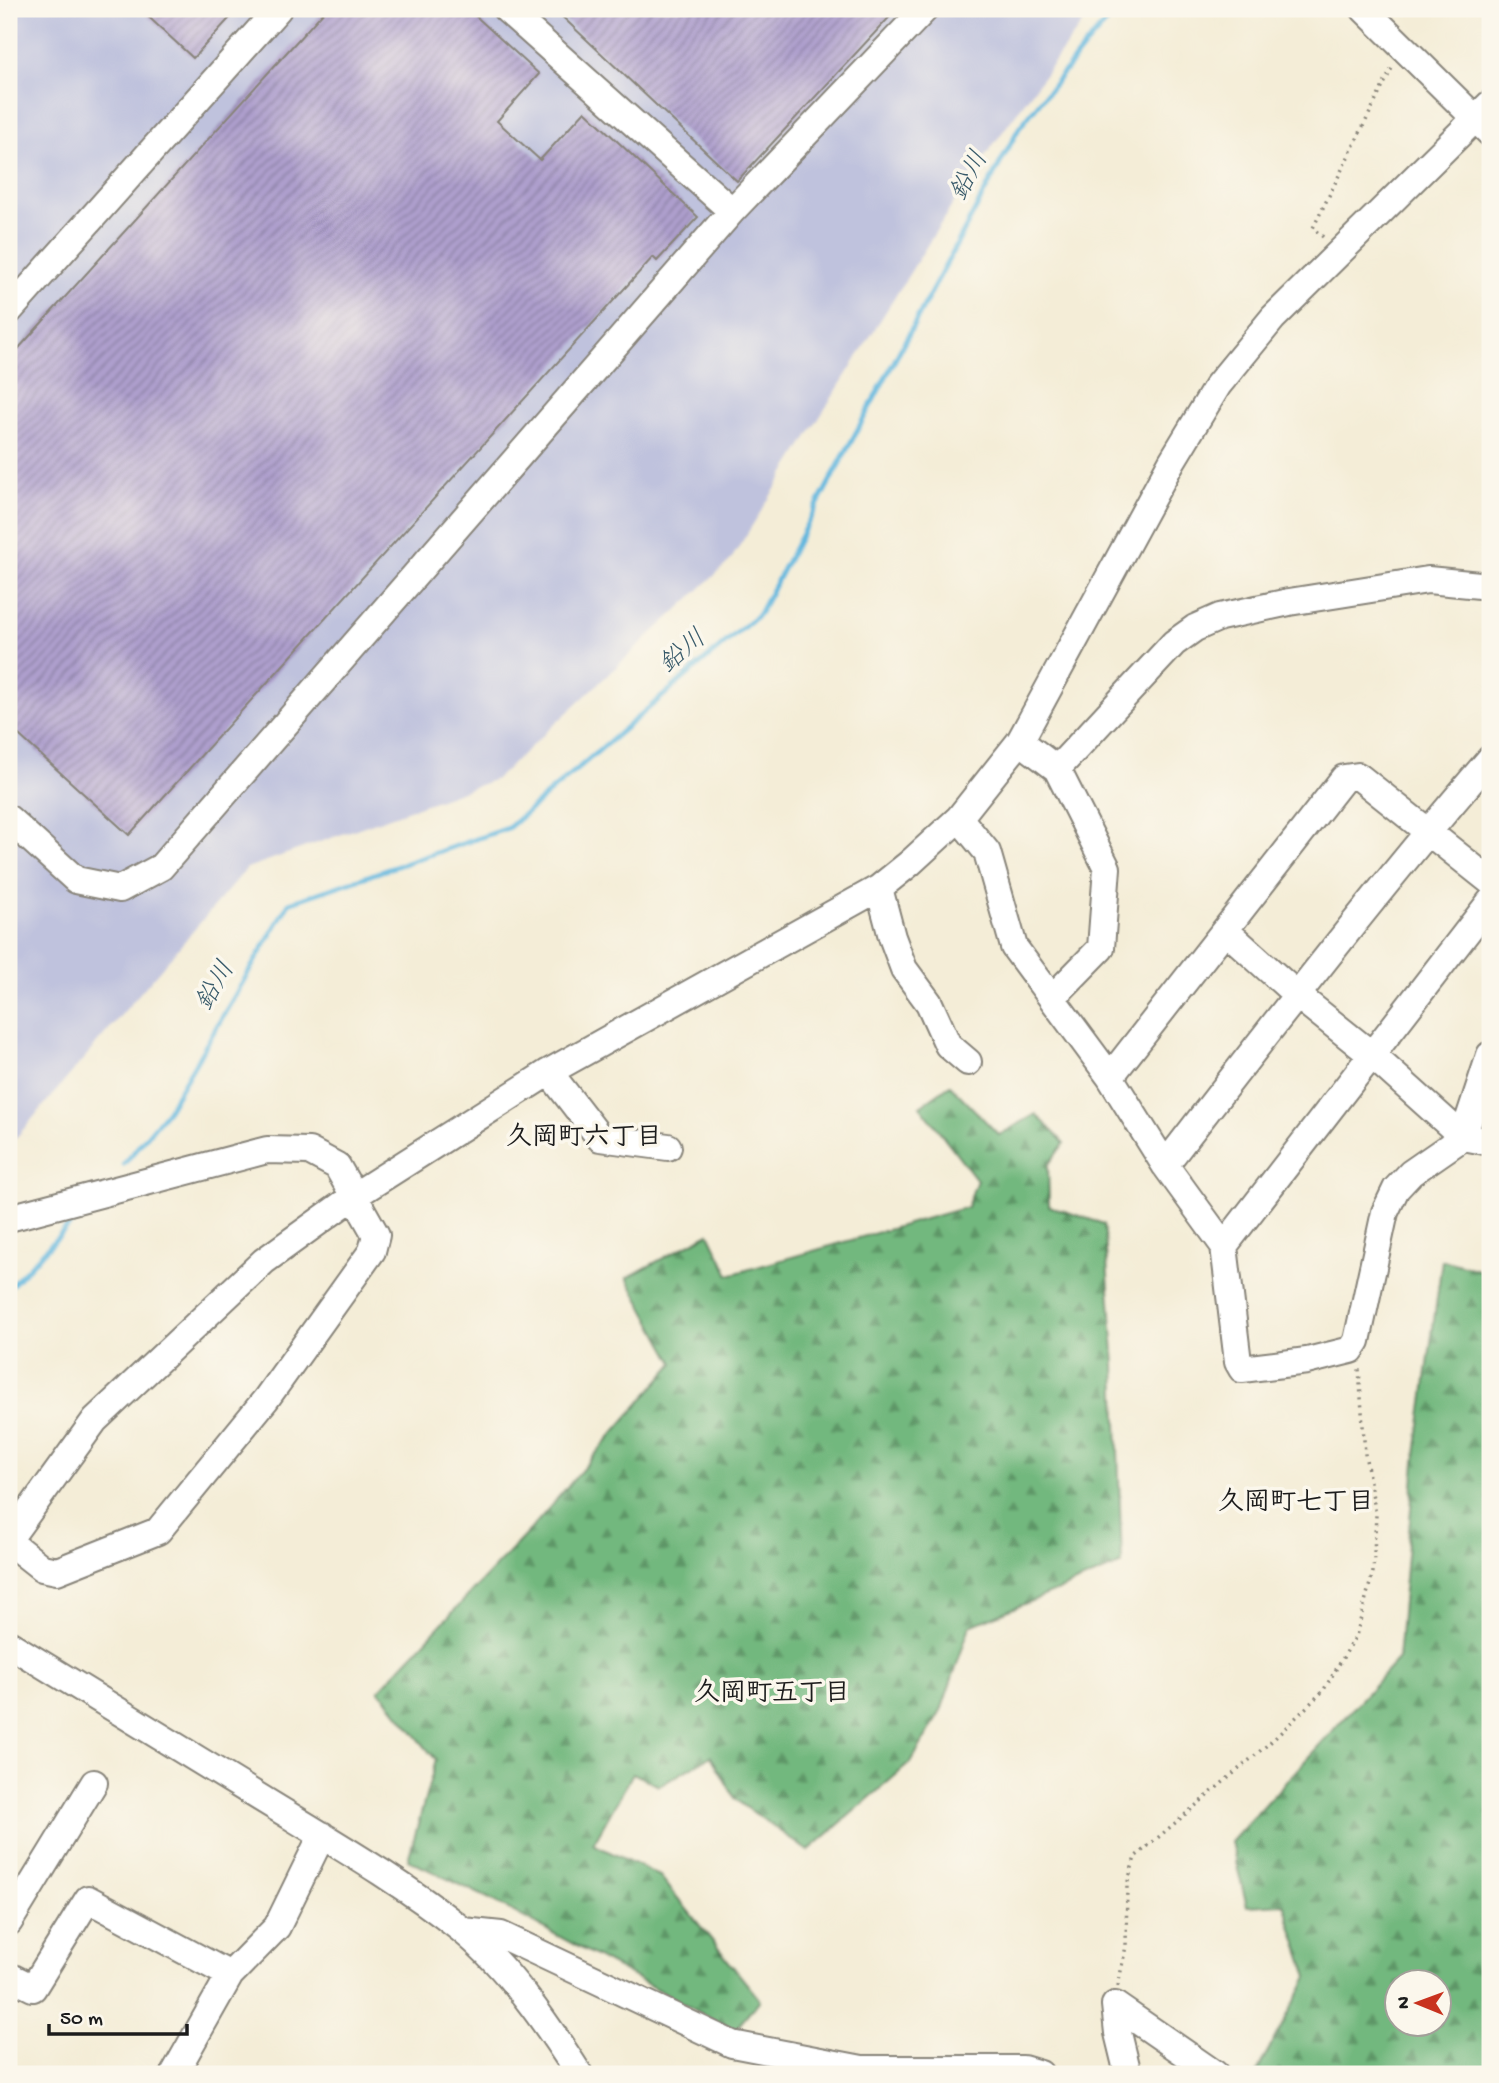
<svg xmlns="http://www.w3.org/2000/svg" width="1499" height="2083" viewBox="0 0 1499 2083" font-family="'Gochi Hand','Klee One',sans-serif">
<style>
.industrial{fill:#bfc2dd}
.forest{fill:url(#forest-firs);stroke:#476a4d;stroke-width:2;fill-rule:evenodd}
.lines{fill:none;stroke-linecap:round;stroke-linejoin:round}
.stream{stroke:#62b7de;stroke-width:5}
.building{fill:url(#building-hatch)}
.minor-casing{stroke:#88847a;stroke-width:30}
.path{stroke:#88847a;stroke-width:3.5;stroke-dasharray:2 5;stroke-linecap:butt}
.minor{stroke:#fff;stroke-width:26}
.labels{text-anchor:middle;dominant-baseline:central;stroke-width:7;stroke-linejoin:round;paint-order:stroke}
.water-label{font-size:26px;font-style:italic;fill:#385a6a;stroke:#fbf7ec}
.neighbourhood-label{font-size:26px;font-weight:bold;fill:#1c1c1c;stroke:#fbf7ec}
</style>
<defs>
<pattern id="forest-firs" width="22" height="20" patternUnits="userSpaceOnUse" patternTransform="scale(1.75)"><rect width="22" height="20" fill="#72b87e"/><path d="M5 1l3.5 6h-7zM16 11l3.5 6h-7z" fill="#5d9566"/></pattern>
<pattern id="building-hatch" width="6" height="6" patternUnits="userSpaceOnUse" patternTransform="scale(1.75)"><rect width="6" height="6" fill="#ae9fcd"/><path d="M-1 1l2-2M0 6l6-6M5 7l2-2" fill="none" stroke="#8d81a6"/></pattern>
</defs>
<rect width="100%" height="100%" fill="#fbf7ec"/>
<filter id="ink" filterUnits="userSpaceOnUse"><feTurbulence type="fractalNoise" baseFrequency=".0143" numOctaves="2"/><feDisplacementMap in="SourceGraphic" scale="14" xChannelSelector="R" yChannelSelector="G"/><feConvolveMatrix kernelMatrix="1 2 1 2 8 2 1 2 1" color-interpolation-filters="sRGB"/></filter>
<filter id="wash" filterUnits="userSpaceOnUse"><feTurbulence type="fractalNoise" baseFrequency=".00686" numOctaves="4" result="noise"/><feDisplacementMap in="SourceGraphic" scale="28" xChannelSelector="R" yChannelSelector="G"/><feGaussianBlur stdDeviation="1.57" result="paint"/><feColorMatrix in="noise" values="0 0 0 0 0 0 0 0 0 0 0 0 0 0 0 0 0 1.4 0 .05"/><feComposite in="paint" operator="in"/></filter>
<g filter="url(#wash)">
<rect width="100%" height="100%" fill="#f4edd7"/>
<!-- industrial -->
<path class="industrial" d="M 9,9 L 1093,9 L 971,175 L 730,561 L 496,779 L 247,868 L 9,1146 Z"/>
<!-- forest -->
<path class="forest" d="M 950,1085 L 999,1135 L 1036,1114 L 1064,1143 L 1048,1165 L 1049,1206 L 1104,1224 L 1115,1365 L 1122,1564 L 970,1626 L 941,1711 L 911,1762 L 808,1851 L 736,1800 L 711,1756 L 659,1786 L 633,1773 L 593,1844 L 660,1876 L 760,2000 L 734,2031 L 488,1898 L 408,1860 L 436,1760 L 379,1690 L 531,1529 L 674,1363 L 627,1278 L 709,1233 L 729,1275 L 967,1207 L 977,1180 L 920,1106 Z
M 1442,1260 L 1490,1273 L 1490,2074 L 1256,2074 L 1308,1977 L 1284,1904 L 1247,1906 L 1231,1842 L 1398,1659 L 1415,1462 ZM 1398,1982 L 1440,1982 L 1440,2024 L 1398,2024 Z"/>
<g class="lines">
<!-- stream -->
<path class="stream" d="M 124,1164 L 168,1110 L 289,903 L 508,828 L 759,614 L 1019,128 L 1085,46 L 1118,9
M 9,1288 L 78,1216"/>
</g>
<g id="blocks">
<!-- building -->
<path class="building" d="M 140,9 L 238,9 L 193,58 Z
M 326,9 L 468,9 L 539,74 L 497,121 L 540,160 L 585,111 L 698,217 L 657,261 L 653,257 L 129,835 L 9,726 L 9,359 Z
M 554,9 L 897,9 L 737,181 Z"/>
</g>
</g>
<g filter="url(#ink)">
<use href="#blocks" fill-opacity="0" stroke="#88847a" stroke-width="2"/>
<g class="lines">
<!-- minor casing -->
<g class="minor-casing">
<path id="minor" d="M 506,9 L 732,211
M 1364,9 L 1490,133
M 9,311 L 278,9
M 1020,741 L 1057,769 L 1174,643 L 1195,628 L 1220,617 L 1289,602 L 1428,580 L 1490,586
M 959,818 L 987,852 L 1014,947 L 1110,1077 L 1165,1165 L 1224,1246 L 1238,1362 L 1242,1369 L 1307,1361 L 1351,1350 L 1357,1341 L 1385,1212 L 1396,1189 L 1411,1173 L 1463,1137 L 1490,1055
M 9,819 L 76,880 L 120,889 L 161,867 L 732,211 L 925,9
M 879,888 L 892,937 L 904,969 L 929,1003 L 948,1045 L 968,1062
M 1226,931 L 1297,995 L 1373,1056 L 1463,1137 L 1490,1142
M 1052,998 L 1101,948 L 1107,868 L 1057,769
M 549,1072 L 600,1138 L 668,1147
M 1110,1077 L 1344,778 L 1358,776 L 1490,881
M 1165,1165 C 1271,1028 1377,890 1490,759
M 9,1218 L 267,1150 L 309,1151 L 337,1166 L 376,1235 L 372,1251 L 266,1399 L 158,1531 L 57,1571 L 42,1568 L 9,1542
M 1224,1246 L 1490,902
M 9,1539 L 95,1420 L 264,1261 L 354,1196 L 549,1072 L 879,888 L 910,863 L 959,818 L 1020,741 L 1172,461 L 1218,385 L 1273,318 L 1490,104
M 9,1644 C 96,1698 184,1751 272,1805 C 336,1844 403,1883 462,1930 C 509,1968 547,2024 579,2074
M 9,1922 L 94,1783
M 463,1931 L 501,1935 L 732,2044 L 862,2069 L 1023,2069 L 1040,2074
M 9,1976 L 33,1988 L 88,1899 L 230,1975
M 1115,2005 L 1215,2074
M 1115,2005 L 1118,2033 L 1128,2074
M 174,2074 L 230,1975 L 277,1927 L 322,1835"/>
</g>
<!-- path -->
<path class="path" d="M 1323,237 L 1313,228 L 1392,68
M 1118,1986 L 1126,1946 L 1127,1885 L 1135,1857 L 1273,1740 L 1323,1691 L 1356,1636 L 1373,1572 L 1376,1515 L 1365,1454 L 1359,1369"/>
<!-- minor -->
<use href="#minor" class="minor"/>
</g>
</g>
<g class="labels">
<!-- water labels -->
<g class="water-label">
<text transform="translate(971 177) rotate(-62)">鉛川</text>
<text transform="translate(684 653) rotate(-40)">鉛川</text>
<text transform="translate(217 987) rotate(-60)">鉛川</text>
</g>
<!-- neighbourhood labels -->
<g class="neighbourhood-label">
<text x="584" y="1139">久岡町六丁目</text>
<text x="1296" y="1504">久岡町七丁目</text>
<text x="772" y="1695">久岡町五丁目</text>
</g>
</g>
<!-- margin -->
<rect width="1499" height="2083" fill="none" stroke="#fbf7ec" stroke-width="35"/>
<!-- north arrow -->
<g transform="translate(1418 2003) rotate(271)"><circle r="33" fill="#fbf7ec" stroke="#a29f99" stroke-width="2"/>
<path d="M0-5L12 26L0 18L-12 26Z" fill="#c8321e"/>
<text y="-10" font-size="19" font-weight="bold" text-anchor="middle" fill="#1c1c1c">N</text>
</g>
<!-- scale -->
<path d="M49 2024v10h138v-10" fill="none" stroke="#1c1c1c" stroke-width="3.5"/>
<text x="60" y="2024" font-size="21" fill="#1c1c1c" stroke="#fbf7ec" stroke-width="5" paint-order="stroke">50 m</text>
</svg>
